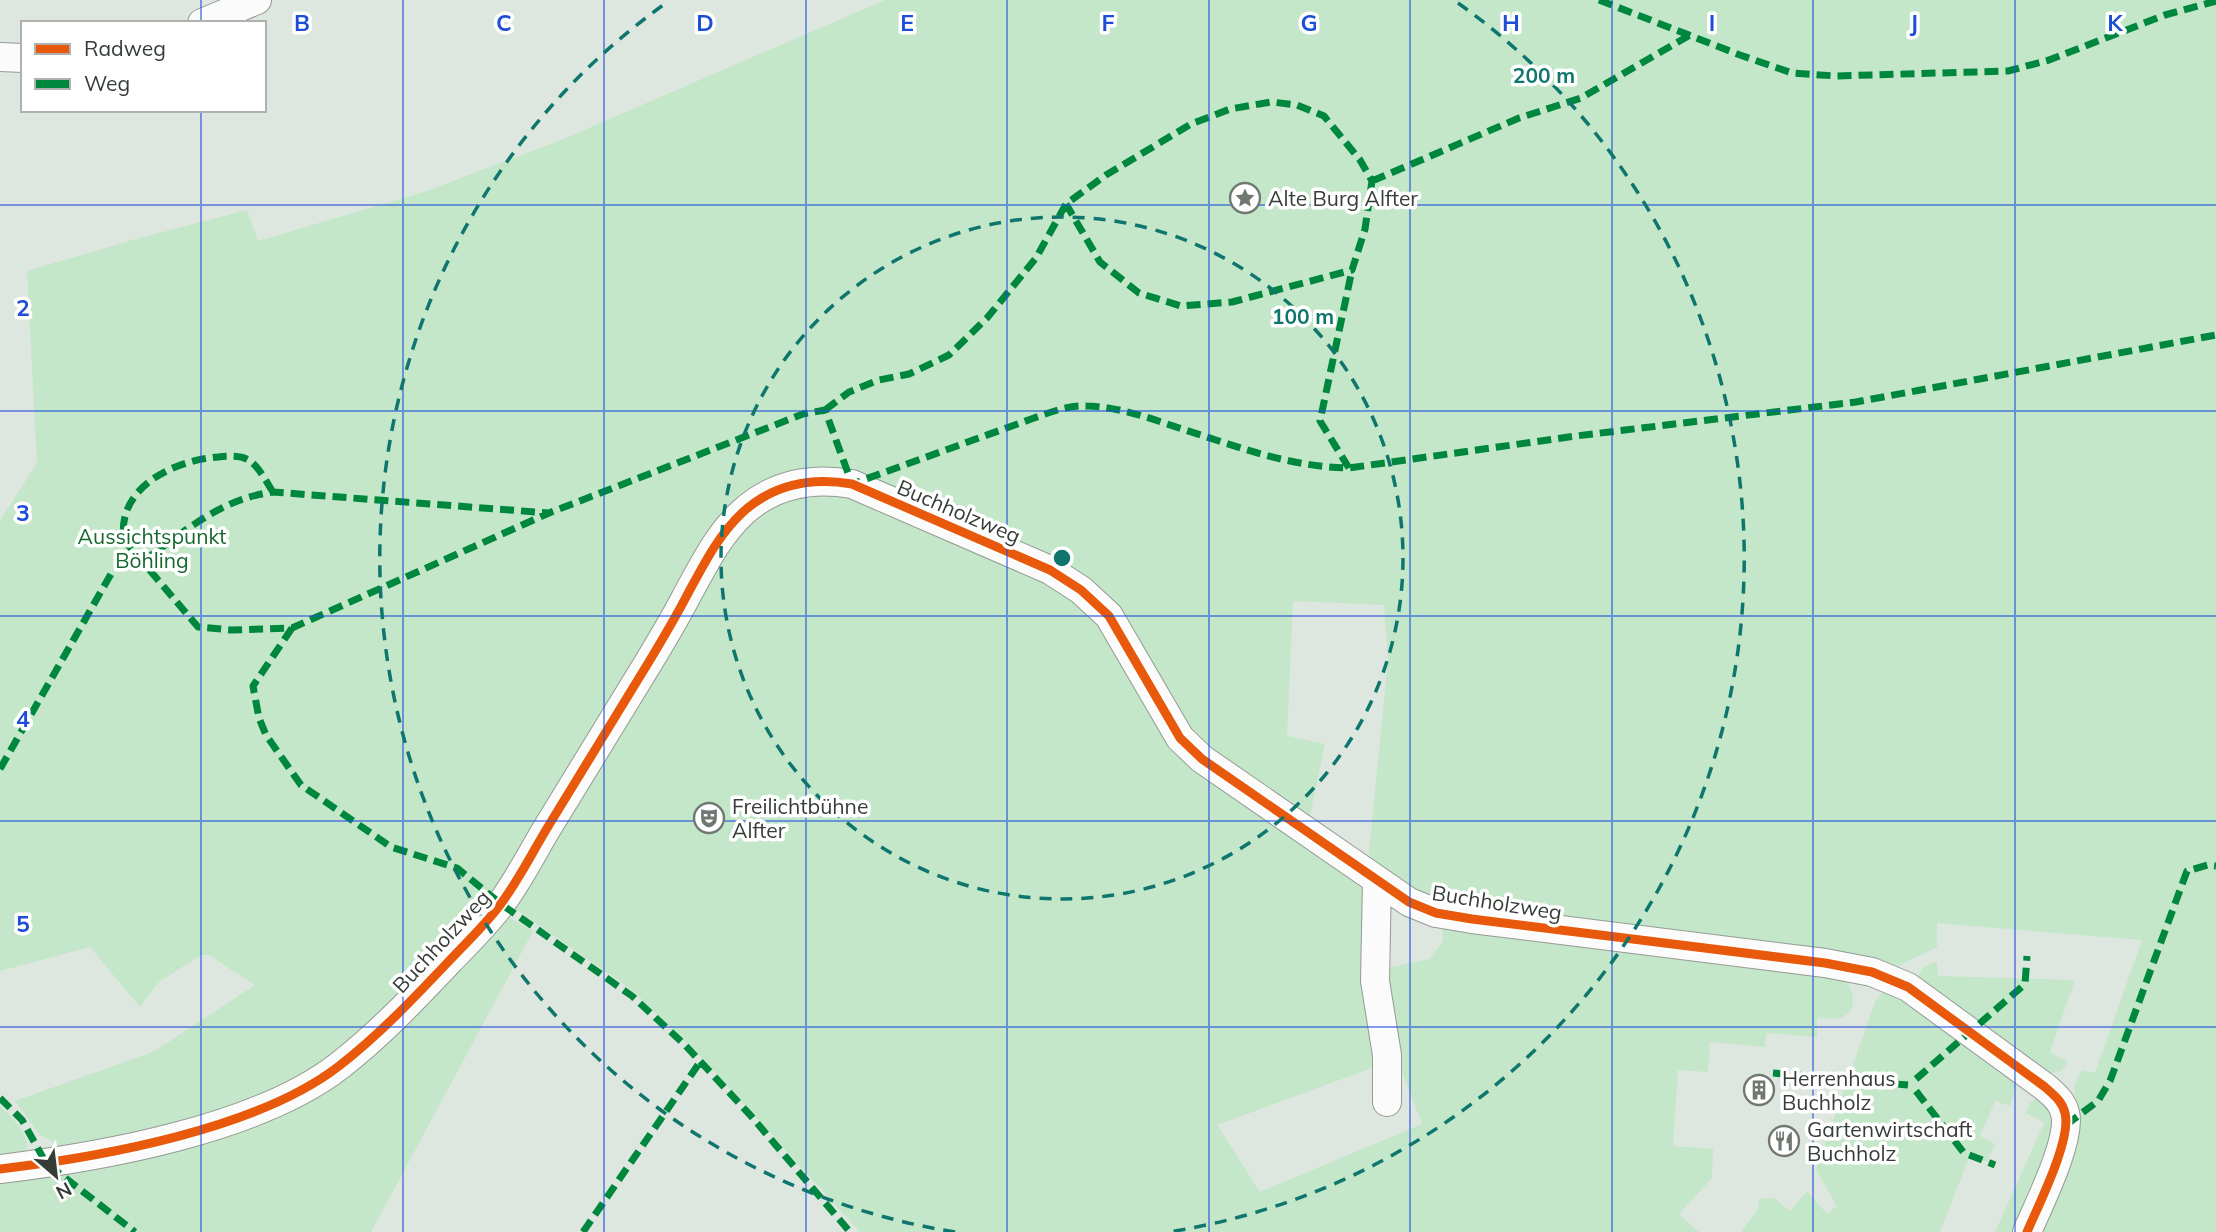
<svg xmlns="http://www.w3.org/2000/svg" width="2216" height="1232" viewBox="0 0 2216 1232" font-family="Mulish,sans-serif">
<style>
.green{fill:#c4e6c9;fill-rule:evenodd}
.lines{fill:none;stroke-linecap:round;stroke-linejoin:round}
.minor-casing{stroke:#949a94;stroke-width:30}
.minor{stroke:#fafbfa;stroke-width:28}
.quiet{stroke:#00873e;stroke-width:7;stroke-dasharray:14 7;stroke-linecap:butt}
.cycleway-casing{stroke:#fff;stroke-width:13}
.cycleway{stroke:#e8590c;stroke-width:9}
.grid{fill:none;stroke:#1d4ed8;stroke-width:2;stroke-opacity:0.55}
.ring{fill:none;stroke:#0f766e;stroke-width:3.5;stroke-dasharray:12 9}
.labels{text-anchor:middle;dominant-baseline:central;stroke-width:7;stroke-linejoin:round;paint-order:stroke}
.poi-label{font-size:21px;fill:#363d37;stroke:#fff;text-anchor:start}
.street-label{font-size:21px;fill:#363d37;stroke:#fff}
.park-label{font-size:21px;fill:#16682f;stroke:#fff}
.grid-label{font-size:23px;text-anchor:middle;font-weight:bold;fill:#1d4ed8;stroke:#fff;stroke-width:7;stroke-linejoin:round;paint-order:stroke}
.centre{fill:#0f766e;stroke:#fff;stroke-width:3.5}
.ring-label{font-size:21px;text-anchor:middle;font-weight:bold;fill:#0f766e;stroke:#fff;stroke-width:7;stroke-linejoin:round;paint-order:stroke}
</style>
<rect width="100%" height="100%" fill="#dee7df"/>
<!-- green -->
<path class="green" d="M 885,0 L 2216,0 L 2216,1232 L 2042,1232 L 2075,1148 L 2076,1101 L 2074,1085 L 2082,1070 L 2095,1073 L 2142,940 L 1937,923 L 1937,947 L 1898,966 L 1875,965 L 1430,903 L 1369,864 L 1383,1064 L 1217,1125 L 1260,1192 L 1422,1124 L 1397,1059 L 1385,979 L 1391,967 L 1429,959 L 1443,941 L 1443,926 L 1844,979 C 1857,992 1858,1016 1835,1019 C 1829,1019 1823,1018 1817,1018 L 1817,1037 L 1766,1033 L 1765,1047 L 1710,1042 L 1708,1072 L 1678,1070 L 1673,1146 L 1713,1149 L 1712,1178 L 1679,1214 L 1699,1232 L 860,1232 L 704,1060 L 632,990 L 501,899 L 369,1033 L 275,1091 L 154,1132 L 61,1146 L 39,1134 L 15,1101 L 153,1052 L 255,985 L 209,955 L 201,955 L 159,982 L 140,1007 L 90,947 L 0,971 L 0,521 L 37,463 L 27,271 L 136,239 L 247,210 L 258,241 L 424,192 L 554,143 ZM 1293,601 L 1384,605 L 1388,660 L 1368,863 L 1309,820 L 1325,744 L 1287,736 Z
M 505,915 L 533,931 L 371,1232 L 0,1232 L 0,1177 L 264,1117 Z
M 1937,962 L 1938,976 L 2075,980 L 2050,1052 L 2068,1062 L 2061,1071 L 2051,1073 L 2039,1069 L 1917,981 C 1920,970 1925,963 1937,962 Z
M 1896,992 L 2017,1081 L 2010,1106 L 1995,1101 L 1980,1136 L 1995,1144 L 1987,1162 L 1970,1155 L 1940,1232 L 1741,1232 L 1758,1209 L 1759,1199 L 1774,1198 L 1790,1211 L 1807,1191 L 1827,1214 L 1837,1206 L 1816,1170 L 1876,999 L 1883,993 Z
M 2040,1096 L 2048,1106 L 2053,1117 L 2055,1137 L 2019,1232 L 1995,1232 L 2044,1123 L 2026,1113 L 2030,1103 Z
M 0,1106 C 12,1118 33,1136 25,1154 L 0,1161 Z"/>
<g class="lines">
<!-- minor casing -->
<g class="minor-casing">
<path id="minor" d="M 202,23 L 257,0
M 0,57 L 23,58
M 1377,880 L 1375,981 L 1387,1055 L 1387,1102
M 0,1169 C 101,1157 258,1129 339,1066 C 379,1035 414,998 449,961 C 466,943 485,925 500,905 C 519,880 533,851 549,825 C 583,770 616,715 650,660 C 662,640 674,620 685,599 C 702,568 717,536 743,512 C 774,484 812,477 852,484 L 1050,570 L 1081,590 L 1109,616 L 1180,738 L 1202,759 L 1409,902 L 1436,913 L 1472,919 L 1825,963 L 1872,972 L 1908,987 L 2045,1087 C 2054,1095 2062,1101 2065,1113 C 2072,1139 2038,1206 2027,1232"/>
</g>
<!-- minor -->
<use href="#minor" class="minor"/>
<!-- quiet -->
<path class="quiet" d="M 1599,0 L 1740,55 L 1792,73 L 1836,76 L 2008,71 L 2049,60 L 2165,15 L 2216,1
M 1372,181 L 1519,118 L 1581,98 L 1690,35
M 825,410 L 849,392 L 879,380 L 909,374 L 949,355 L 987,318 L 1036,258 L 1066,204 L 1106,175 L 1191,124 L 1230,109 L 1271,102 L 1297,105 L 1324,116 L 1360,160 L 1372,181 L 1365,229 L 1352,270 L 1232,302 L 1181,306 L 1139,293 L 1100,262 L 1066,204
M 1349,468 L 1320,421 L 1352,270
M 273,492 C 267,483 259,467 250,461 C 242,455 228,456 218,457 C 175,460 116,487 124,540 L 198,627 L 231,630 L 292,628 L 549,513 L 803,414 L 825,410 L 852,484 L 1034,418 C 1051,412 1069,405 1087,406 C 1118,407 1147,417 1176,427 C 1233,445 1288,467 1349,468 L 1576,436 L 1856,402 L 2216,335
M 142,562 C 184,532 220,499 273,492 L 549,513
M 292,628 L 253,686 L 259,718 L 266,735 L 301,785 L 391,847 L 457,868 L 501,904 L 632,996 L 684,1044 L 751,1116 L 850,1232
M 0,769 L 111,574
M 1773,1073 L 1908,1085
M 1916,1079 L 2025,984 L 2027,956
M 1916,1091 L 1964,1153 L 1995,1165
M 0,1098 L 22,1120 L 46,1163 L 135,1232
M 2066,1125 L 2098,1101 L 2110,1081 L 2187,871 L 2208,865 L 2216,866
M 583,1232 L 700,1062"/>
<!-- cycleway casing -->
<g class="cycleway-casing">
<path id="cycleway" d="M 0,1169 C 101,1157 258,1129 339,1066 C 379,1035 414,998 449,961 C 466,943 485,925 500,905 C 519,880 533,851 549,825 C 583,770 616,715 650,660 C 662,640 674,620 685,599 C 702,568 717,536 743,512 C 774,484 812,477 852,484 L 1050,570 L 1081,590 L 1109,616 L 1180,738 L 1202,759 L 1409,902 L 1436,913 L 1472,919 L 1825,963 L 1872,972 L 1908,987 L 2045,1087 C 2054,1095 2062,1101 2065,1113 C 2072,1139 2038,1206 2027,1232"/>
</g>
<!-- cycleway -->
<use href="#cycleway" class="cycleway"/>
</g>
<!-- grid -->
<path class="grid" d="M 201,0 L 201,23M 403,0 L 403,1232M 604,0 L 604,1232M 806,0 L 806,1232M 1007,0 L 1007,1232M 1209,0 L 1209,1232M 1410,0 L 1410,1232M 1612,0 L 1612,1232M 1813,0 L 1813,1232M 2015,0 L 2015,1232M 201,110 L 201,1232M 0,205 L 2216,205M 0,411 L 2216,411M 0,616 L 2216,616M 0,821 L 2216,821M 0,1027 L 2216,1027"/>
<!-- distance rings -->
<g class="ring">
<circle cx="1062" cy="558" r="341"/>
<path d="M955 1232A682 682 0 0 1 666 3M1458 3A682 682 0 0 1 1169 1232"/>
</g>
<!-- icons -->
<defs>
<g id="sight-ring" transform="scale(1.575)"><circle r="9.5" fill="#fff" stroke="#717872" stroke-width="1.5"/><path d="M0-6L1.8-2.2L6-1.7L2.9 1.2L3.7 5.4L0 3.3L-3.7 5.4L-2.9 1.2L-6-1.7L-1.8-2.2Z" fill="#717872"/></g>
<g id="theatre-ring" transform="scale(1.575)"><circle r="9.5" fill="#fff" stroke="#717872" stroke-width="1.5"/><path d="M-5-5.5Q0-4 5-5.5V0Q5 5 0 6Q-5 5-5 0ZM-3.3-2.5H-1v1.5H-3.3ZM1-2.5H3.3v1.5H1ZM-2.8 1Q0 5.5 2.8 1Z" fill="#717872"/></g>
<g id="building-ring" transform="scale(1.575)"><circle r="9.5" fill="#fff" stroke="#717872" stroke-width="1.5"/><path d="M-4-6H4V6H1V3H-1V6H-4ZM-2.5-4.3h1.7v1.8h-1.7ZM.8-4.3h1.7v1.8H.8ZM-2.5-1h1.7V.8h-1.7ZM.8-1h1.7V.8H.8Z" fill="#717872"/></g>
<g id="restaurant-ring" transform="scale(1.575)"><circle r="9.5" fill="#fff" stroke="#717872" stroke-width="1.5"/><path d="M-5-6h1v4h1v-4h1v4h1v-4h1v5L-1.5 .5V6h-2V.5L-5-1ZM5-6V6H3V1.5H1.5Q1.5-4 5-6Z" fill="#717872"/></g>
</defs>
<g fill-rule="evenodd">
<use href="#sight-ring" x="1245" y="198"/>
<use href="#theatre-ring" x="709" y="818"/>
<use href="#building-ring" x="1759" y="1090"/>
<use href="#restaurant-ring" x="1784" y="1141"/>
</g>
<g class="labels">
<!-- poi labels -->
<g class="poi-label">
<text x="1268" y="198">Alte Burg Alfter</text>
<text x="732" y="806">Freilichtbühne<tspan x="732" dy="24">Alfter</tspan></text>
<text x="1782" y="1078">Herrenhaus<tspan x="1782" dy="24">Buchholz</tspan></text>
<text x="1807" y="1129">Gartenwirtschaft<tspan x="1807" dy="24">Buchholz</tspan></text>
</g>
<!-- street labels -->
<g class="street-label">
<text transform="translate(959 511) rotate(23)">Buchholzweg</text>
<text transform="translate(1497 902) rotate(9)">Buchholzweg</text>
<text transform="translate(441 941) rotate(-47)">Buchholzweg</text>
</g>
<!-- park labels -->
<g class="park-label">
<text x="152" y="536">Aussichtspunkt<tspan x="152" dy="24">Böhling</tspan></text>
</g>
</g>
<g class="grid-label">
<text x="302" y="31">B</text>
<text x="504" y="31">C</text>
<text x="705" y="31">D</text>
<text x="907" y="31">E</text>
<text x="1108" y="31">F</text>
<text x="1309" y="31">G</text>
<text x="1511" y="31">H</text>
<text x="1712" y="31">I</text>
<text x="1914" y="31">J</text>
<text x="2115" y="31">K</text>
<text x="23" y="316">2</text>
<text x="23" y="521">3</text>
<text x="23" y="727">4</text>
<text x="23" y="932">5</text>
</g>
<circle cx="1062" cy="558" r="10" class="centre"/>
<g class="ring-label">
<text x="1544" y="83">200 m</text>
<text x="1303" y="324">100 m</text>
</g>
<!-- legend -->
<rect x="21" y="21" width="245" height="91" fill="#ffffff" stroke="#afb1af" stroke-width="2"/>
<rect x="35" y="44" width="35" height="10" fill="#e8590c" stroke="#afb1af" stroke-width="2"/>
<text x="84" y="56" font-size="21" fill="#363d37">Radweg</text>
<rect x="35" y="79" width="35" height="10" fill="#00873e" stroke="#afb1af" stroke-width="2"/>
<text x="84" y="91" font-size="21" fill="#363d37">Weg</text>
<!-- north arrow -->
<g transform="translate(56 1176) rotate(152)" stroke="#ffffff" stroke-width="5" paint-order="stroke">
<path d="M0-5L12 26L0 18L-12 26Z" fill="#363d37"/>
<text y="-10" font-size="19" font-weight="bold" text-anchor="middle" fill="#363d37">N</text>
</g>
</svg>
